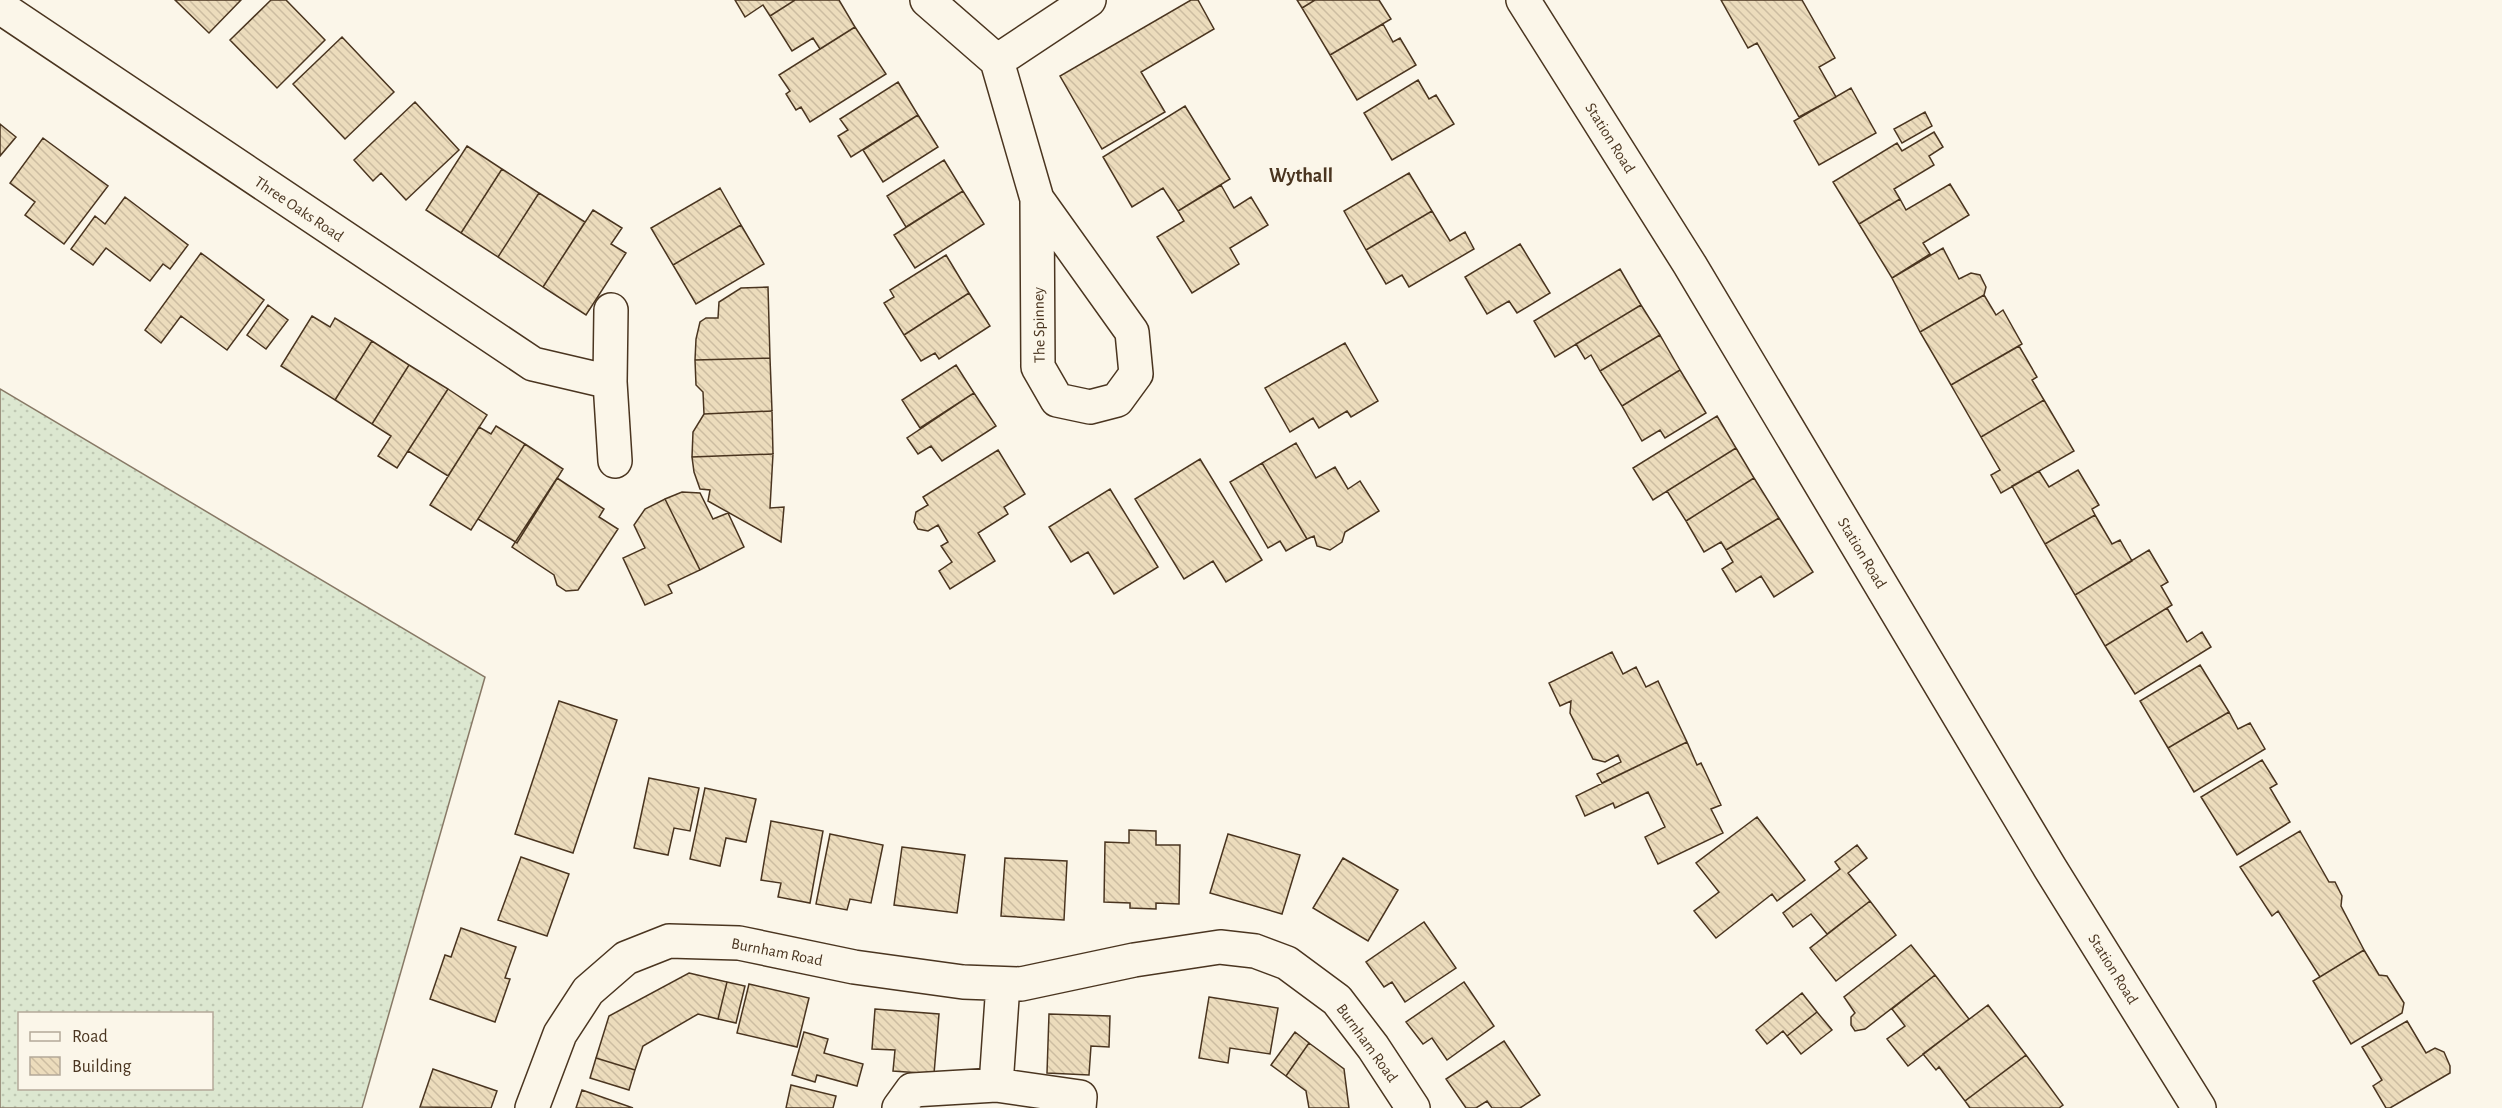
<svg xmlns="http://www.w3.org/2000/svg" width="2502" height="1108" viewBox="0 0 2502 1108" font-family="'Alegreya Sans',sans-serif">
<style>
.grass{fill:url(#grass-dots);stroke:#887966;stroke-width:1.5;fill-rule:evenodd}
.building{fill:url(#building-back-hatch);stroke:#4a3520;stroke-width:1.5}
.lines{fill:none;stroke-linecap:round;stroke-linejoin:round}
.minor-casing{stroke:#4a3520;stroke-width:36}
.minor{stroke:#fbf6e9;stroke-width:33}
.labels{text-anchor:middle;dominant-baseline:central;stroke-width:4.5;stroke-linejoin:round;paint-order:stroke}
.street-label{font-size:16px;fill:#4a3520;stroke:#fbf6e9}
.quarter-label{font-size:20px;font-weight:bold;fill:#4a3520;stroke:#fbf6e9}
</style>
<defs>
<pattern id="grass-dots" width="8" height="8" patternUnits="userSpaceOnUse" patternTransform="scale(1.5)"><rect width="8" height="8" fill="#dce7d0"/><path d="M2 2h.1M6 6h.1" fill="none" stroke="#bec7b2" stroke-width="1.8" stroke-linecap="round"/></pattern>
<pattern id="building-back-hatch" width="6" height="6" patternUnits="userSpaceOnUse" patternTransform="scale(1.5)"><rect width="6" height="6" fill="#ecdcbc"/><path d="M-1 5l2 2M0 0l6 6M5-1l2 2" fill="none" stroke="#ccbda1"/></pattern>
</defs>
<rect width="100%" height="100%" fill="#fbf6e9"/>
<!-- grass -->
<path class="grass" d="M 0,389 L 485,677 L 362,1108 L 0,1108 ZM 20,1014 L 212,1014 L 212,1088 L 20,1088 Z"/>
<!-- building -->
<path class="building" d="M 175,0 L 241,0 L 209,33 Z
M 271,0 L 286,0 L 325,40 L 277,88 L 230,40 Z
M 735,0 L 795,0 L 770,16 L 763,5 L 745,17 Z
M 795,0 L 839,0 L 855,27 L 820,49 L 813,38 L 792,51 L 770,16 Z
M 1191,0 L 1198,0 L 1214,29 L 1141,72 L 1165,112 L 1102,149 L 1060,76 Z
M 1297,0 L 1315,0 L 1302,8 Z
M 1315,0 L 1379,0 L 1391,19 L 1330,55 L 1302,8 Z
M 1721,0 L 1802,0 L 1835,58 L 1819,67 L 1836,97 L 1799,117 L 1757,43 L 1748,48 Z
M 1383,24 L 1393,42 L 1400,38 L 1416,65 L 1357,100 L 1330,55 Z
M 855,27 L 886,74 L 810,122 L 801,107 L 796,110 L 786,94 L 790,91 L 779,75 Z
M 342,37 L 394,92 L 345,139 L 293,84 Z
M 1418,80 L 1429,99 L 1436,95 L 1454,124 L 1392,160 L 1364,113 Z
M 898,82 L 918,115 L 851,157 L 838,136 L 848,130 L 840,119 Z
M 1851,88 L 1876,133 L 1819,165 L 1794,121 Z
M 415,102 L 459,150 L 406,200 L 381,173 L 373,181 L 354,160 Z
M 1185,106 L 1230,179 L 1178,211 L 1163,188 L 1132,207 L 1103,157 Z
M 1925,112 L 1932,126 L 1902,143 L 1894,129 Z
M 918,115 L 938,147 L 883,182 L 863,150 Z
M 0,124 L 16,137 L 0,156 Z
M 1934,132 L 1943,147 L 1929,156 L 1934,165 L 1894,189 L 1900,199 L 1859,224 L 1833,182 L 1897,143 L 1902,151 Z
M 43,138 L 108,186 L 64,244 L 25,215 L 35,202 L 10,183 Z
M 467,146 L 502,169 L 461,233 L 426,210 Z
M 944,160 L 963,191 L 906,227 L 887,196 Z
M 502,169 L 539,193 L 498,257 L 461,233 Z
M 1409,173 L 1432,211 L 1366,250 L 1344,211 Z
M 1950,184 L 1969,215 L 1923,243 L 1930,254 L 1892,278 L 1859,224 L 1900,199 L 1906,210 Z
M 1221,185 L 1234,208 L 1251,197 L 1268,225 L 1230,248 L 1239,264 L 1192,293 L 1157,237 L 1184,221 L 1178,211 Z
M 720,188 L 741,225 L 673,265 L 651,228 Z
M 963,191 L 984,224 L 915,268 L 894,235 Z
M 539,193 L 585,222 L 543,287 L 498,257 Z
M 125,197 L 188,245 L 170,269 L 163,264 L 150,281 L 106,248 L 93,265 L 71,249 L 95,216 L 105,224 Z
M 593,210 L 622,228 L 611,244 L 626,253 L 586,315 L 543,287 Z
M 1432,211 L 1450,241 L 1465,232 L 1474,249 L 1409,287 L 1402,275 L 1386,284 L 1366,250 Z
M 741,225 L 764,264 L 696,304 L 673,265 Z
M 1520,244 L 1550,293 L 1517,313 L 1509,301 L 1487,314 L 1465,277 Z
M 1943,248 L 1959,279 L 1971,273 L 1980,275 L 1986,287 L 1984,295 L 1920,332 L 1892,278 Z
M 201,253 L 264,300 L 227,350 L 181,316 L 161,343 L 145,330 Z
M 946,255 L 969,293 L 904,335 L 884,303 L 894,297 L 890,290 Z
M 1620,269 L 1641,305 L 1555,357 L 1534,321 Z
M 768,287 L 770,358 L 695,360 L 696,339 L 700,322 L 706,318 L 718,318 L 719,302 L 741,288 Z
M 969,293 L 990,326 L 939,359 L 935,353 L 921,361 L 904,335 Z
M 1984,295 L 1996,315 L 2003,310 L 2022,344 L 1951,385 L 1920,332 Z
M 268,305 L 288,320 L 266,349 L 247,335 Z
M 1641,305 L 1660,335 L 1600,371 L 1591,355 L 1585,359 L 1576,344 Z
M 312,316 L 330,327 L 335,318 L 372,341 L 335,400 L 281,366 Z
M 1660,335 L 1680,370 L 1622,406 L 1600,371 Z
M 372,341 L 409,365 L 372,424 L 335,400 Z
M 1345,343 L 1378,401 L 1351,417 L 1347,411 L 1319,428 L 1313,418 L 1290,432 L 1265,388 Z
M 2019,346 L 2037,377 L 2032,380 L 2044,400 L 1981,437 L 1951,385 Z
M 770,358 L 772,411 L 704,414 L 703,392 L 696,385 L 695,360 Z
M 409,365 L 448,389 L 397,468 L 378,456 L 391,436 L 372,424 Z
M 956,365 L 974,393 L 920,428 L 902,400 Z
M 1680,370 L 1706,413 L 1665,438 L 1660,430 L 1642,441 L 1622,406 Z
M 448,389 L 487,415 L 448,476 L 408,451 Z
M 974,393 L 996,426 L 942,461 L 931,446 L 918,454 L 907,438 Z
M 2044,400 L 2074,451 L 2001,493 L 1991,475 L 2000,470 L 1981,437 Z
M 772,411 L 773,454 L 692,457 L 693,432 L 704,414 Z
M 1717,416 L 1736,448 L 1653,500 L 1633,468 Z
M 496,426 L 525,444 L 471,530 L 430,505 L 479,427 L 491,434 Z
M 1296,443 L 1316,478 L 1335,467 L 1348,489 L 1360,481 L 1379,511 L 1345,532 L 1342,542 L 1330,550 L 1317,546 L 1314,536 L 1307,539 L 1262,463 Z
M 525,444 L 563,469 L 517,543 L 478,519 Z
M 1736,448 L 1754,478 L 1686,521 L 1667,491 Z
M 998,450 L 1025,494 L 1004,507 L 1008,514 L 978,533 L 995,561 L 950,589 L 939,571 L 952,562 L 941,546 L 948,542 L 938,525 L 928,531 L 918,529 L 914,522 L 916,512 L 928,505 L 923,497 Z
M 773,454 L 770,508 L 784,507 L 781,542 L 708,501 L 710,490 L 700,489 L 694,472 L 692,457 Z
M 1200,459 L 1262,560 L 1226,582 L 1213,561 L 1184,579 L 1135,499 Z
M 1262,463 L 1307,539 L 1286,551 L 1280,541 L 1268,548 L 1230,482 Z
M 2078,470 L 2099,505 L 2092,509 L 2095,515 L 2045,544 L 2012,486 L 2039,471 L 2049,487 Z
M 557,478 L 604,509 L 599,517 L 618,529 L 578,590 L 566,591 L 557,585 L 554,575 L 512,547 Z
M 1754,478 L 1779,518 L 1726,550 L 1721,542 L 1704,552 L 1686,521 Z
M 1110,489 L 1158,567 L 1114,594 L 1088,552 L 1071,562 L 1049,527 Z
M 682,492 L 700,493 L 713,519 L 728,513 L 744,547 L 700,570 L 665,499 Z
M 665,499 L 700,570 L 668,585 L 672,593 L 645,605 L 623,558 L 645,548 L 634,525 L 645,509 Z
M 2095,515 L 2112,544 L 2120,540 L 2132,561 L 2075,595 L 2045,544 Z
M 1779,518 L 1813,572 L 1774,597 L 1761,576 L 1736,592 L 1722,569 L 1733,562 L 1726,550 Z
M 2149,550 L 2168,582 L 2161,586 L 2172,605 L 2105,646 L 2075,595 Z
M 2167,608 L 2187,642 L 2202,632 L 2211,647 L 2135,694 L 2105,646 Z
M 1612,652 L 1623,674 L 1636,667 L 1646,687 L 1658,681 L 1687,742 L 1602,783 L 1597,774 L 1621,762 L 1618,755 L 1605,762 L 1593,759 L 1570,713 L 1571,701 L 1560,706 L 1549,683 Z
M 2200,665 L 2229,712 L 2168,748 L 2140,701 Z
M 559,701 L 617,720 L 573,853 L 515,834 Z
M 2229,712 L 2238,729 L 2250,723 L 2265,749 L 2194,792 L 2168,748 Z
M 1687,742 L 1697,765 L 1701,763 L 1721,805 L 1711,809 L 1723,833 L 1658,864 L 1645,837 L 1665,827 L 1648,792 L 1615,808 L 1613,803 L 1585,816 L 1576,796 Z
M 2262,760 L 2277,784 L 2270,788 L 2290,822 L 2237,855 L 2201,797 Z
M 649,778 L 699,788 L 690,831 L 674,828 L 668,855 L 634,848 Z
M 705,788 L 756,799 L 746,842 L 726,838 L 720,866 L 690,859 Z
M 1757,817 L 1805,880 L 1777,901 L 1772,894 L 1716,938 L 1694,911 L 1719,892 L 1696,863 Z
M 771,821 L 823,831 L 810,903 L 778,897 L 781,883 L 761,880 Z
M 1129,830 L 1156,831 L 1156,845 L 1180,845 L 1179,904 L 1156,903 L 1156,909 L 1130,908 L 1130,903 L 1104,902 L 1105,842 L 1129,843 Z
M 2300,831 L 2329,882 L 2335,882 L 2342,896 L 2341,906 L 2364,950 L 2320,977 L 2278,911 L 2272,916 L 2240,867 Z
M 830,834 L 883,845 L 871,903 L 850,899 L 847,910 L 816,904 Z
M 1228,834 L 1300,855 L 1282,914 L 1210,893 Z
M 1857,845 L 1867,858 L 1848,873 L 1870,901 L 1827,934 L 1811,914 L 1793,927 L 1783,913 L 1840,869 L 1835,862 Z
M 902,847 L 965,855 L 957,913 L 894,905 Z
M 521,857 L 569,874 L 547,936 L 498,920 Z
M 1005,858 L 1067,861 L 1064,920 L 1001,916 Z
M 1343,858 L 1398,890 L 1368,941 L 1313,908 Z
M 1870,901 L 1896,935 L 1836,981 L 1810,948 Z
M 1424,922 L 1456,968 L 1405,1002 L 1392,982 L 1384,987 L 1366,962 Z
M 461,928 L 516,947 L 505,978 L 510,979 L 495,1022 L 430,999 L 445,955 L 451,957 Z
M 1911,945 L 1935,975 L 1865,1029 L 1855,1031 L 1851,1025 L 1851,1017 L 1855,1013 L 1844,997 Z
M 2364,950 L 2379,975 L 2387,976 L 2404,1003 L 2402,1013 L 2351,1044 L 2313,981 Z
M 689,973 L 727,982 L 718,1019 L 698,1014 L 643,1046 L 635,1070 L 596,1058 L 609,1016 Z
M 1935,975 L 1969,1019 L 1908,1066 L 1887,1039 L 1905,1026 L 1892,1009 Z
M 727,982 L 745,986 L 736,1023 L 718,1019 Z
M 1464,982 L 1494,1026 L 1447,1060 L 1432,1038 L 1423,1044 L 1406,1022 Z
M 749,984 L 809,998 L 797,1047 L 737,1033 Z
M 1802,993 L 1817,1012 L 1787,1036 L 1783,1031 L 1767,1044 L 1756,1030 Z
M 1209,997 L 1278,1008 L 1270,1054 L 1230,1048 L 1228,1063 L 1199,1058 Z
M 1988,1005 L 2026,1055 L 1965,1101 L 1939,1067 L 1936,1070 L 1923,1054 Z
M 875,1009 L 939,1014 L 934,1074 L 893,1071 L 895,1050 L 872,1049 Z
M 1817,1012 L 1832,1030 L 1801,1054 L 1787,1036 Z
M 1049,1014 L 1110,1016 L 1109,1047 L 1091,1046 L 1089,1075 L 1047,1073 Z
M 2407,1021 L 2426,1053 L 2435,1048 L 2444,1052 L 2450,1066 L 2450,1073 L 2390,1108 L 2386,1108 L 2373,1086 L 2382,1080 L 2362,1047 Z
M 804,1032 L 828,1039 L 824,1053 L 863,1064 L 857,1086 L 817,1075 L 815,1082 L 792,1075 Z
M 1295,1032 L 1309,1043 L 1286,1076 L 1271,1065 Z
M 1504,1041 L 1540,1095 L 1520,1108 L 1492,1108 L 1487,1101 L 1476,1108 L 1466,1108 L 1446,1079 Z
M 1309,1043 L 1344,1069 L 1349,1108 L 1309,1108 L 1306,1091 L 1286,1076 Z
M 2026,1055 L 2063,1105 L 2059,1108 L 1970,1108 L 1965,1101 Z
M 596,1058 L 635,1070 L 629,1090 L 590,1078 Z
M 433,1069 L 497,1091 L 491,1108 L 420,1107 Z
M 791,1085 L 836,1096 L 833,1108 L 786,1108 Z
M 582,1090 L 633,1108 L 576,1108 Z"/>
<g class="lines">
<!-- minor casing -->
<g class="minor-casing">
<path id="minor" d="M 927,0 L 997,61 L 1089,0
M 1523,0 L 1690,265 L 2050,868 L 2199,1108
M 0,7 L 533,364 L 610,382
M 997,61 L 1037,199 L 1038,367 L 1057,400 L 1090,407 L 1117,400 L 1136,374 L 1132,332 L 1037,199
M 611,310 L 610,382 L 615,461
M 996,1085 L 1080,1097 L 1079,1108
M 532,1108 L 560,1034 L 588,991 L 626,958 L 669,941 L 739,943 L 854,967 L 963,982 L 1021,984 L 1134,960 L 1220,947 L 1255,951 L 1287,963 L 1337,1000 L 1373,1047 L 1413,1108
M 899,1108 L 912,1090 L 996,1085 L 1003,984"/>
</g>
<!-- minor -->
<use href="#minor" class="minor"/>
</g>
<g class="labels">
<!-- street labels -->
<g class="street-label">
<text transform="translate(1610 138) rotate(58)">Station Road</text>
<text transform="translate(299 209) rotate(34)">Three Oaks Road</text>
<text transform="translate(1039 325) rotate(-91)">The Spinney</text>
<text transform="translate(1862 553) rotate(59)">Station Road</text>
<text transform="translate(777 952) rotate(11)">Burnham Road</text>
<text transform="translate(2113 969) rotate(58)">Station Road</text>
<text transform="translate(1367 1043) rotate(54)">Burnham Road</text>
</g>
<!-- quarter labels -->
<g class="quarter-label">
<text x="1301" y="176">Wythall</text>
</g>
</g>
<!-- legend -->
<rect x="18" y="1012" width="195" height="78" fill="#fbf6e9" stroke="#b4a999" stroke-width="1.5"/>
<rect x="30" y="1032" width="30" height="9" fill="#fbf6e9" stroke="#b4a999" stroke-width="1.5"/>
<text x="72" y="1042" font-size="18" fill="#4a3520">Road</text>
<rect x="30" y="1057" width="30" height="18" fill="url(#building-back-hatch)" stroke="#b4a999" stroke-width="1.5"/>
<text x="72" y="1072" font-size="18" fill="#4a3520">Building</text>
</svg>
